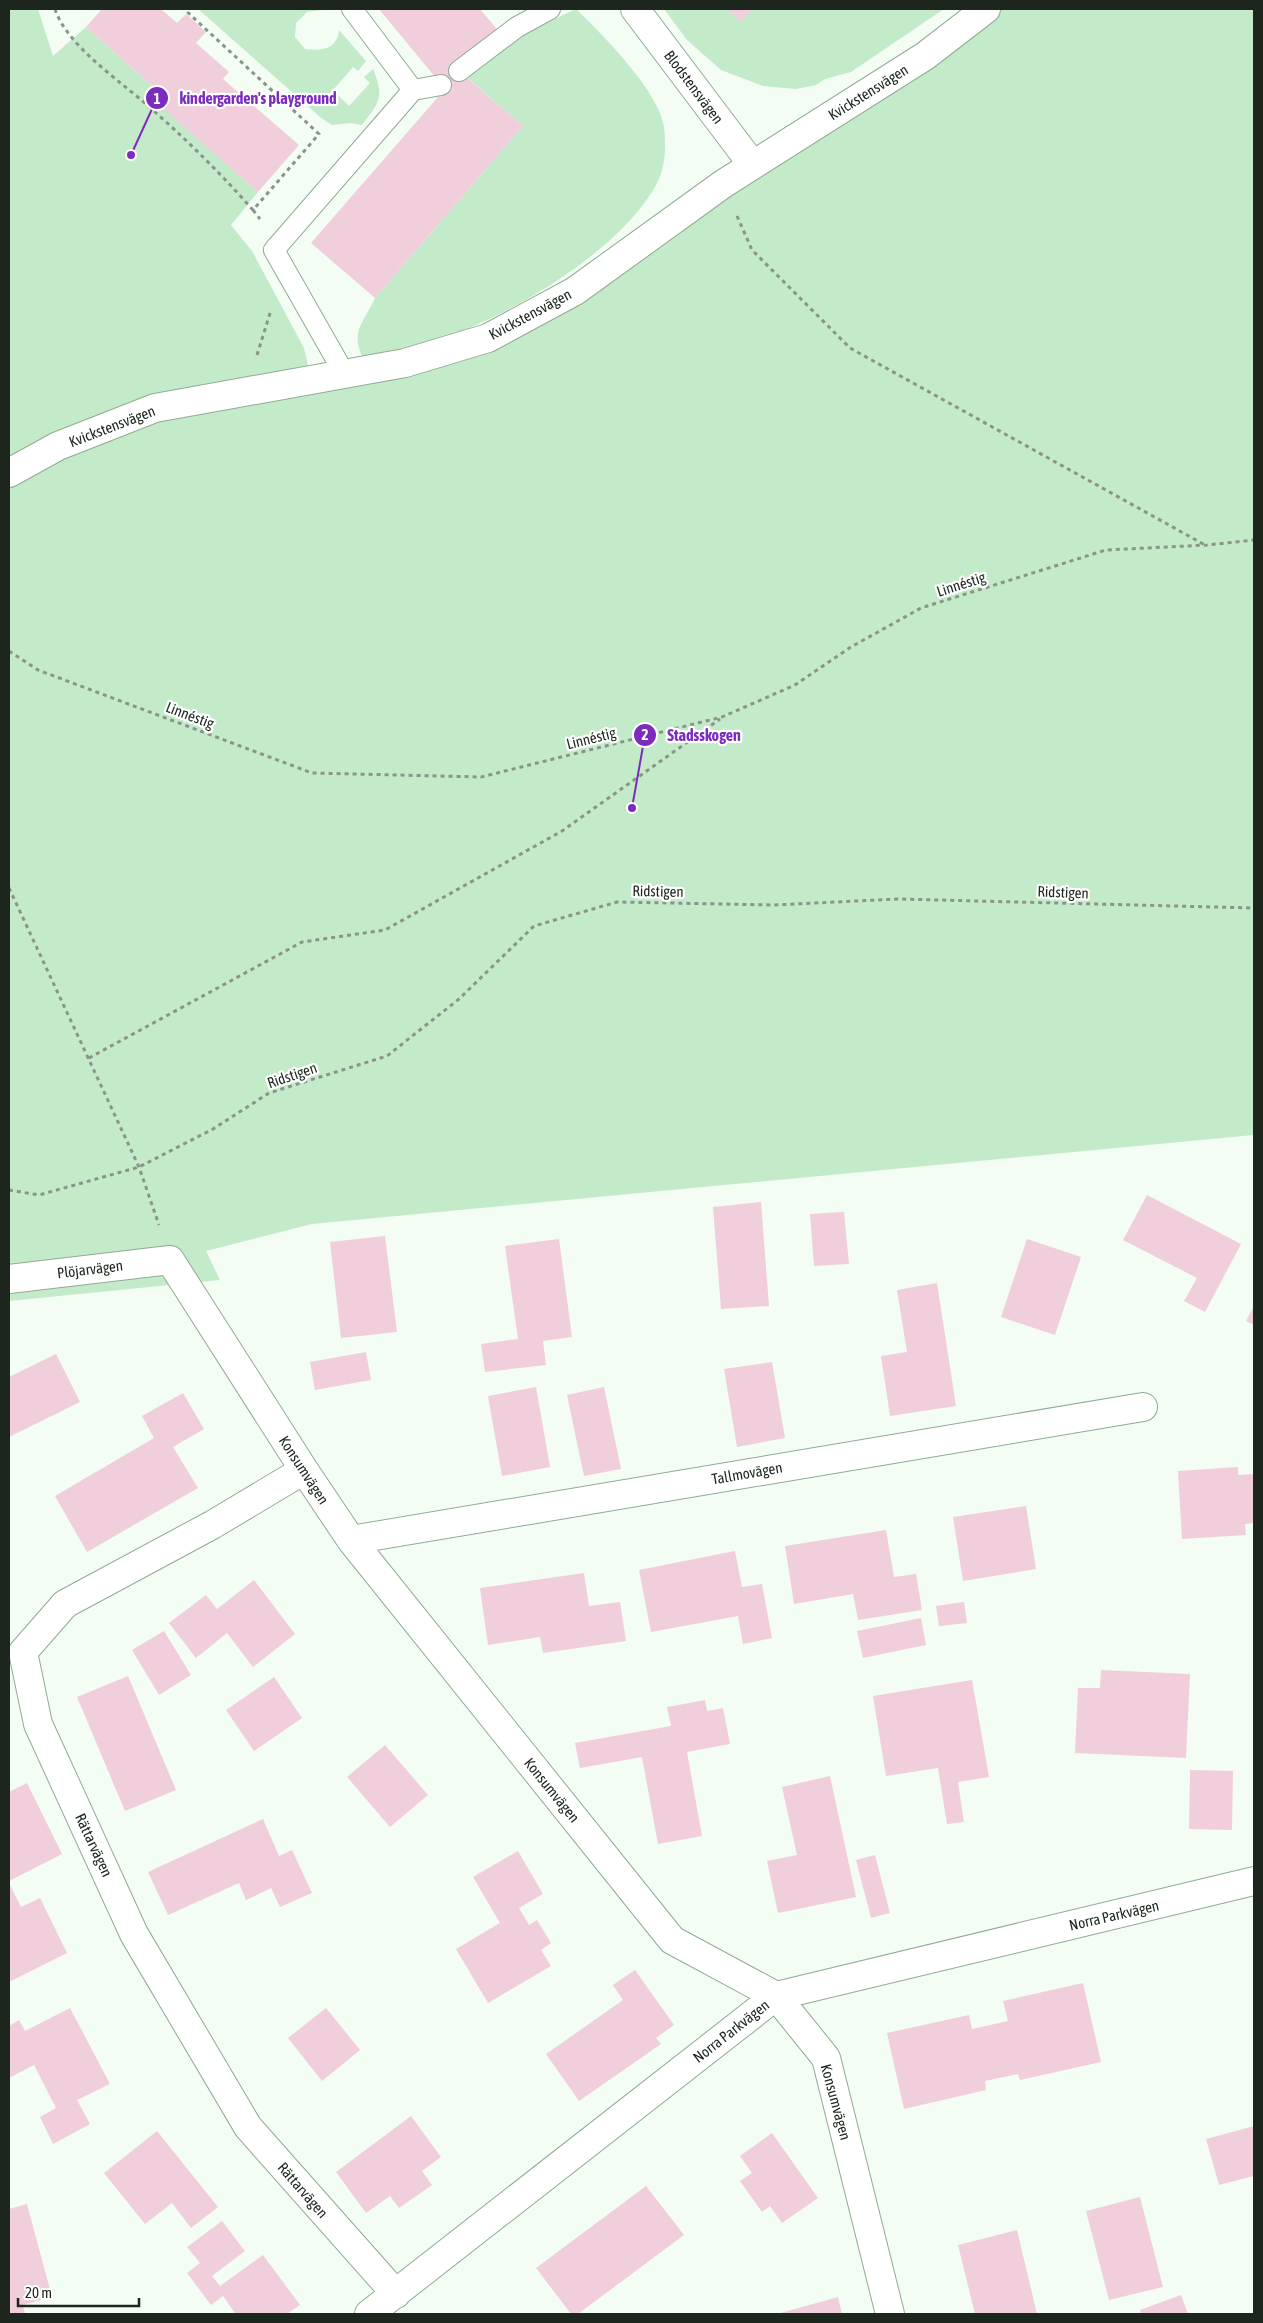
<svg xmlns="http://www.w3.org/2000/svg" width="1263" height="2323" viewBox="0 0 1263 2323" font-family="'Asap Condensed',sans-serif">
<style>
.green{fill:#c4ebc9}
.building{fill:#f0cedc}
.lines{fill:none;stroke-linecap:round;stroke-linejoin:round}
.service-casing{stroke:#91aa94;stroke-width:22}
.minor-casing{stroke:#91aa94;stroke-width:30}
.path{stroke:#8a948b;stroke-width:3;stroke-dasharray:4 4;stroke-linecap:butt}
.service{stroke:#fff;stroke-width:20}
.minor{stroke:#fff;stroke-width:28}
.labels{text-anchor:middle;dominant-baseline:central;stroke-width:4.5;stroke-linejoin:round;paint-order:stroke}
.street-label{font-size:15px;fill:#1c261d;stroke:#fff}
.leader{fill:none;stroke:#7b2cbf;stroke-width:2}
.callout-dot{fill:#7b2cbf;stroke:#fff;stroke-width:2}
.mark-label{font-size:15px;text-anchor:middle;font-weight:bold;fill:#fff}
.callout-label{font-size:16px;text-anchor:middle;font-weight:bold;fill:#7b2cbf;stroke:#fff;stroke-width:4.5;stroke-linejoin:round;paint-order:stroke}
</style>
<rect width="100%" height="100%" fill="#f3fdf4"/>
<!-- green -->
<path class="green" d="M 9,9 L 38,9 L 53,56 L 86,27 L 168,100 L 162,107 L 258,192 L 231,225 L 252,251 L 304,348 L 311,379 L 488,338 L 986,9 L 1254,9 L 1254,1135 L 312,1224 L 206,1251 L 220,1280 L 9,1301 Z
M 198,9 L 319,9 L 321,10 L 307,12 L 296,23 L 295,37 L 305,49 C 321,51 337,50 339,30 L 366,61 L 358,71 L 353,67 L 333,90 L 349,106 L 370,83 L 364,77 L 373,69 C 385,97 379,103 362,125 L 351,123 L 332,125 L 320,117 Z
M 576,9 C 602,34 659,91 664,127 C 666,145 666,166 657,183 C 616,263 452,354 362,356 C 350,331 365,321 375,298 L 523,126 L 463,74 C 500,49 535,27 576,9 Z
M 664,9 L 727,9 L 741,21 L 752,9 L 944,9 L 851,72 L 825,79 L 816,85 L 796,89 L 763,86 L 721,70 L 687,40 Z"/>
<!-- building -->
<path class="building" d="M 102,9 L 161,9 L 177,23 L 186,14 L 206,32 L 196,43 L 229,72 L 223,79 L 299,145 L 258,192 L 161,107 L 168,100 L 86,27 Z
M 379,9 L 480,9 L 500,33 L 459,71 L 523,126 L 375,298 L 311,243 L 445,89 Z
M 727,9 L 752,9 L 741,22 Z
M 1147,1195 L 1241,1244 L 1205,1312 L 1184,1301 L 1197,1278 L 1123,1240 Z
M 761,1202 L 769,1306 L 721,1309 L 713,1207 Z
M 844,1212 L 849,1264 L 814,1266 L 810,1214 Z
M 385,1236 L 397,1332 L 341,1338 L 330,1242 Z
M 559,1239 L 572,1337 L 543,1341 L 546,1365 L 485,1372 L 481,1344 L 518,1339 L 505,1246 Z
M 1027,1239 L 1081,1257 L 1055,1335 L 1001,1317 Z
M 937,1283 L 956,1406 L 890,1416 L 881,1356 L 907,1352 L 897,1290 Z
M 1254,1306 L 1254,1325 L 1246,1321 Z
M 366,1352 L 371,1380 L 315,1390 L 310,1362 Z
M 56,1354 L 80,1402 L 9,1437 L 9,1377 Z
M 772,1362 L 785,1438 L 737,1447 L 724,1369 Z
M 536,1387 L 550,1467 L 502,1476 L 488,1396 Z
M 604,1387 L 621,1469 L 584,1476 L 567,1395 Z
M 183,1393 L 204,1429 L 173,1447 L 198,1488 L 87,1552 L 55,1496 L 154,1438 L 142,1416 Z
M 1238,1467 L 1238,1475 L 1254,1474 L 1254,1523 L 1245,1524 L 1246,1535 L 1182,1539 L 1178,1471 Z
M 1026,1506 L 1036,1569 L 963,1581 L 953,1517 Z
M 886,1530 L 894,1577 L 916,1574 L 922,1610 L 858,1620 L 853,1594 L 794,1604 L 785,1546 Z
M 735,1551 L 742,1587 L 762,1584 L 772,1638 L 743,1644 L 738,1616 L 651,1632 L 639,1570 Z
M 584,1573 L 589,1606 L 620,1602 L 626,1641 L 543,1653 L 540,1637 L 488,1645 L 480,1588 Z
M 254,1580 L 295,1634 L 253,1667 L 227,1633 L 196,1658 L 169,1623 L 206,1595 L 217,1609 Z
M 964,1602 L 967,1623 L 939,1626 L 936,1606 Z
M 921,1618 L 926,1645 L 863,1658 L 857,1631 Z
M 164,1631 L 191,1675 L 159,1695 L 132,1650 Z
M 1101,1670 L 1190,1674 L 1186,1758 L 1075,1753 L 1078,1688 L 1100,1688 Z
M 128,1676 L 176,1790 L 125,1811 L 77,1697 Z
M 274,1677 L 302,1718 L 254,1751 L 226,1710 Z
M 972,1680 L 989,1777 L 958,1782 L 964,1822 L 947,1824 L 938,1768 L 886,1776 L 873,1696 Z
M 705,1700 L 707,1711 L 723,1708 L 730,1744 L 687,1752 L 702,1836 L 658,1844 L 642,1757 L 580,1768 L 575,1743 L 671,1726 L 667,1707 Z
M 385,1745 L 428,1795 L 390,1827 L 347,1777 Z
M 1190,1770 L 1233,1771 L 1232,1830 L 1189,1829 Z
M 830,1776 L 856,1897 L 778,1913 L 767,1861 L 797,1855 L 782,1787 Z
M 27,1783 L 62,1854 L 9,1881 L 9,1792 Z
M 263,1819 L 279,1856 L 292,1850 L 312,1893 L 280,1907 L 271,1888 L 246,1900 L 239,1883 L 168,1915 L 148,1872 Z
M 518,1851 L 543,1894 L 519,1908 L 529,1925 L 537,1920 L 551,1943 L 541,1950 L 551,1966 L 488,2003 L 456,1949 L 500,1923 L 473,1877 Z
M 875,1855 L 890,1913 L 871,1918 L 856,1860 Z
M 9,1883 L 21,1907 L 40,1898 L 67,1953 L 9,1982 Z
M 635,1970 L 674,2025 L 656,2038 L 661,2044 L 579,2101 L 546,2054 L 623,2000 L 613,1985 Z
M 1083,1983 L 1101,2062 L 1020,2080 L 1018,2074 L 985,2081 L 986,2090 L 904,2109 L 887,2033 L 969,2015 L 972,2029 L 1008,2021 L 1003,2001 Z
M 70,2008 L 110,2084 L 77,2100 L 90,2124 L 53,2144 L 40,2117 L 56,2108 L 34,2065 L 9,2078 L 9,2026 L 19,2020 L 25,2031 Z
M 326,2008 L 360,2050 L 322,2081 L 288,2038 Z
M 411,2116 L 441,2157 L 422,2171 L 432,2185 L 399,2208 L 390,2196 L 366,2213 L 336,2172 Z
M 1254,2126 L 1254,2176 L 1219,2185 L 1206,2139 Z
M 157,2131 L 218,2207 L 191,2228 L 172,2203 L 145,2224 L 104,2173 Z
M 772,2133 L 818,2198 L 782,2223 L 770,2206 L 762,2212 L 740,2181 L 752,2173 L 740,2156 Z
M 646,2186 L 684,2235 L 578,2314 L 571,2314 L 536,2268 Z
M 1140,2197 L 1163,2287 L 1109,2300 L 1086,2211 Z
M 27,2204 L 52,2297 L 23,2305 L 25,2314 L 9,2314 L 9,2209 Z
M 222,2221 L 245,2251 L 212,2276 L 220,2286 L 263,2255 L 300,2305 L 287,2314 L 233,2314 L 235,2313 L 223,2296 L 211,2305 L 187,2273 L 200,2263 L 187,2247 Z
M 1017,2230 L 1037,2314 L 975,2314 L 958,2245 Z
M 1181,2295 L 1188,2314 L 1141,2314 L 1140,2310 Z
M 838,2297 L 842,2314 L 777,2314 Z"/>
<g class="lines">
<!-- service casing -->
<g class="service-casing">
<path id="service" d="M 352,9 L 413,90
M 459,71 L 517,27 L 550,9
M 344,373 L 274,250 L 413,90 L 441,85"/>
</g>
<!-- minor casing -->
<g class="minor-casing">
<path id="minor" d="M 635,9 L 752,164
M 9,473 L 58,446 L 155,408 L 405,363 L 488,338 L 575,291 L 723,184 L 925,56 L 986,9
M 9,1279 L 170,1260 L 304,1470 L 351,1540 L 672,1940 L 776,1996 L 826,2058 L 890,2314
M 304,1470 L 212,1525 L 65,1604 L 23,1652 L 38,1724 L 134,1934 L 248,2127 L 396,2294
M 351,1540 L 1143,1407
M 369,2314 L 776,1996 L 1254,1881"/>
</g>
<!-- path -->
<path class="path" d="M 55,9 C 67,47 125,84 155,112 C 190,143 222,175 253,210 L 319,134 L 184,9
M 253,210 L 260,219
M 737,216 L 752,250 L 850,348 L 1205,545
M 257,355 L 271,310
M 9,651 L 38,670 L 312,773 L 481,777 L 722,717 L 795,685 L 851,647 L 921,608 L 1106,550 L 1207,545 L 1254,540
M 9,888 L 139,1167 L 159,1225
M 89,1058 L 302,942 L 385,930 L 562,831 L 720,719
M 9,1190 L 39,1195 L 139,1167 L 213,1129 L 269,1093 L 387,1056 L 459,999 L 534,926 L 617,902 L 774,905 L 898,899 L 1254,908"/>
<!-- service -->
<use href="#service" class="service"/>
<!-- minor -->
<use href="#minor" class="minor"/>
</g>
<g class="labels">
<!-- street labels -->
<g class="street-label">
<text transform="translate(694 87) rotate(53)">Blodstensvägen</text>
<text transform="translate(868 92) rotate(-32)">Kvickstensvägen</text>
<text transform="translate(530 314) rotate(-28)">Kvickstensvägen</text>
<text transform="translate(112 426) rotate(-21)">Kvickstensvägen</text>
<text transform="translate(961 584) rotate(-18)">Linnéstig</text>
<text transform="translate(190 715) rotate(21)">Linnéstig</text>
<text transform="translate(591 738) rotate(-14)">Linnéstig</text>
<text transform="translate(658 891) rotate(1)">Ridstigen</text>
<text transform="translate(1063 892) rotate(2)">Ridstigen</text>
<text transform="translate(292 1075) rotate(-19)">Ridstigen</text>
<text transform="translate(90 1269) rotate(-7)">Plöjarvägen</text>
<text transform="translate(304 1470) rotate(57)">Konsumvägen</text>
<text transform="translate(747 1473) rotate(-10)">Tallmovägen</text>
<text transform="translate(552 1790) rotate(51)">Konsumvägen</text>
<text transform="translate(94 1845) rotate(65)">Rättarvägen</text>
<text transform="translate(1114 1915) rotate(-13)">Norra Parkvägen</text>
<text transform="translate(731 2031) rotate(-38)">Norra Parkvägen</text>
<text transform="translate(836 2102) rotate(75)">Konsumvägen</text>
<text transform="translate(303 2190) rotate(49)">Rättarvägen</text>
</g>
</g>
<!-- callouts -->
<path class="leader" d="M131 155L157 98M632 808L645 735"/>
<g class="callout-dot">
<circle cx="131" cy="155" r="5"/>
<circle cx="632" cy="808" r="5"/>
<circle cx="157" cy="98" r="12"/>
<circle cx="645" cy="735" r="12"/>
</g>
<g class="mark-label">
<text x="157" y="104">1</text>
<text x="645" y="740">2</text>
</g>
<g class="callout-label">
<text x="258" y="104">kindergarden's playground</text>
<text x="704" y="741">Stadsskogen</text>
</g>
<!-- border -->
<rect width="1263" height="2323" fill="none" stroke="#1c261d" stroke-width="20"/>
<!-- scale -->
<path d="M18 2298v8h121v-8" fill="none" stroke="#1c261d" stroke-width="2.5"/>
<text x="25" y="2298" font-size="15" fill="#1c261d" stroke="#ffffff" stroke-width="4" paint-order="stroke">20 m</text>
</svg>
